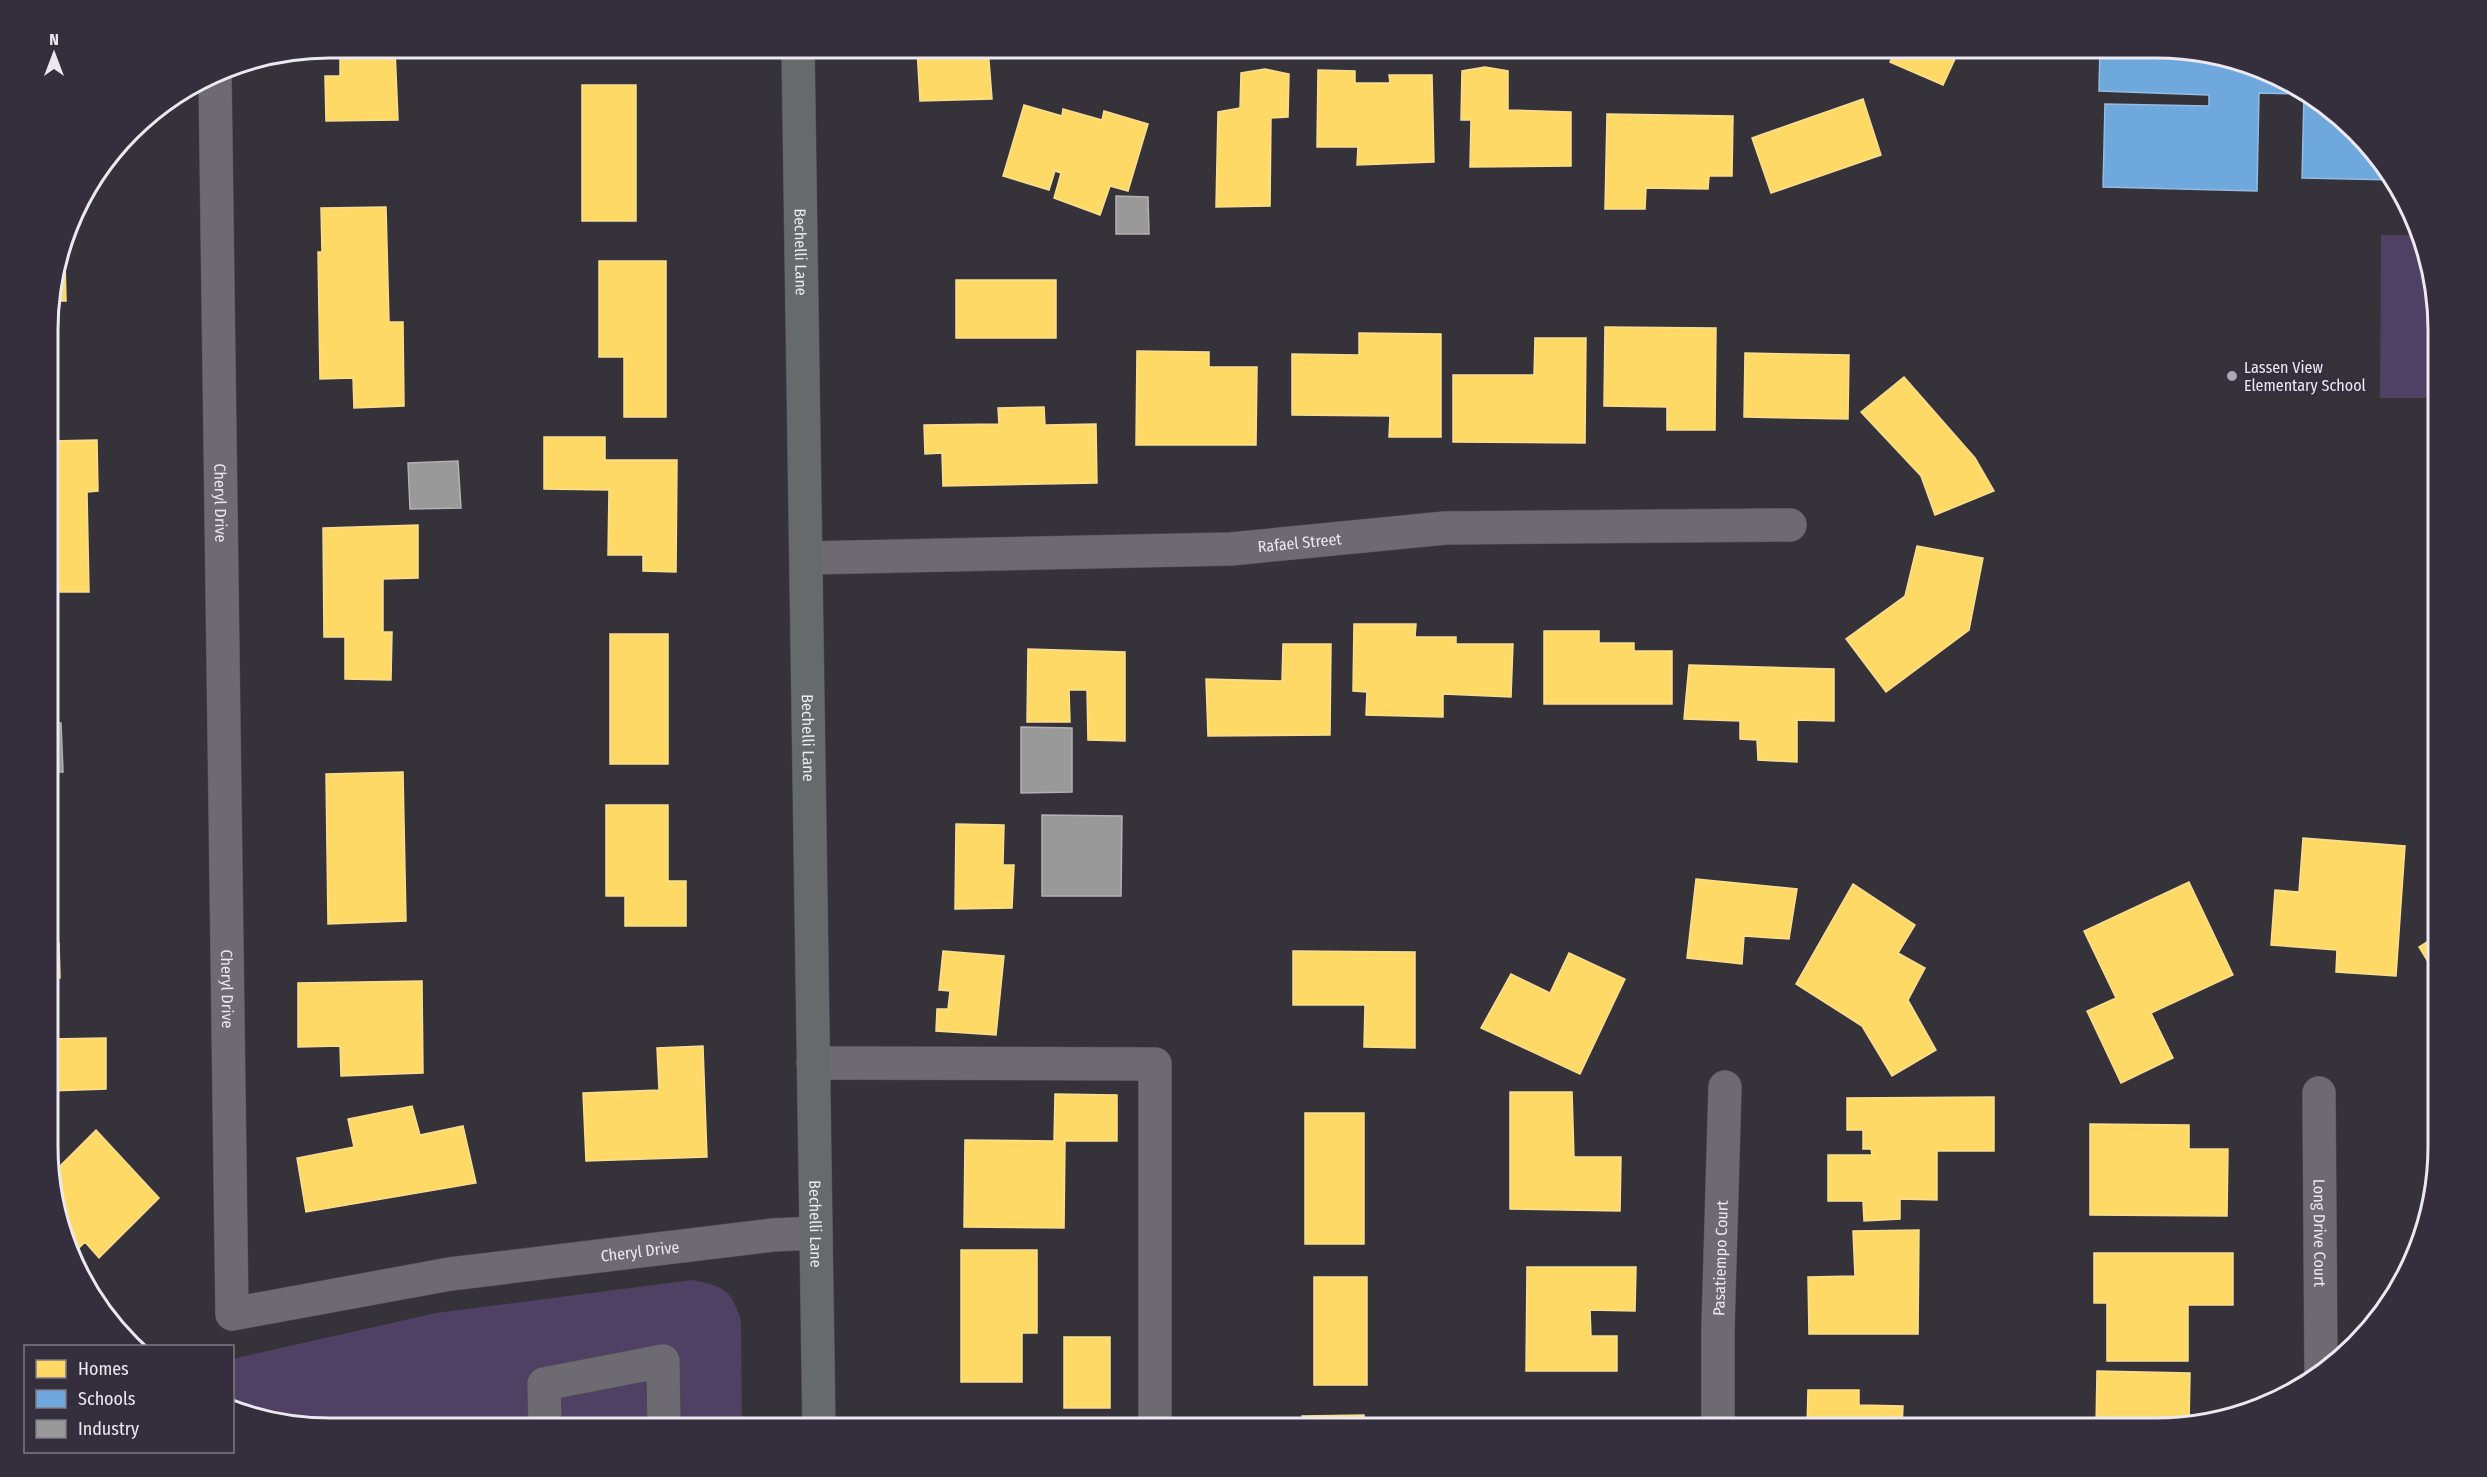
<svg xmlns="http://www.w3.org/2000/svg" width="2487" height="1477" viewBox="0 0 2487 1477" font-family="'Fira Sans Condensed',sans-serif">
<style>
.green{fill:#4e4163}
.homes{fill:#ffd966;stroke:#f9de90;stroke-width:1.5}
.schools{fill:#6fa8dc;stroke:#94bbe2;stroke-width:1.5}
.industry{fill:#999;stroke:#b2b1b3;stroke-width:1.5}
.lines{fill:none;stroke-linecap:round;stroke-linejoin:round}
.minor-casing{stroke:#535057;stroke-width:34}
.major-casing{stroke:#535057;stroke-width:34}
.minor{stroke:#6d6b71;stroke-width:33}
.major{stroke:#666a6a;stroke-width:33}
.poi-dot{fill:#aca8b1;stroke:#352f3d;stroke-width:2}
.labels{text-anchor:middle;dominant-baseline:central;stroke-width:6;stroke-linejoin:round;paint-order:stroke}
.street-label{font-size:16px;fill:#ebe8f1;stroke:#352f3d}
.poi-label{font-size:16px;fill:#ebe8f1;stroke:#352f3d;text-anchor:start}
.rim{fill:none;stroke:#ebe8f1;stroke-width:3}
</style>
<rect width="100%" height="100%" fill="#36323a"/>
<!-- green -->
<path class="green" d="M 2381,235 L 2415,235 L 2438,312 L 2438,398 L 2380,398 Z
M 692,1280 C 723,1286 731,1289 741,1320 L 742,1429 L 330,1429 L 257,1419 L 233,1409 L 232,1359 L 436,1313 Z"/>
<!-- homes -->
<path class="homes" d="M 340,48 L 416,48 L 395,49 L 398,120 L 326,121 L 325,76 L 340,76 Z
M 917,48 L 988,48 L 992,99 L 920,101 Z
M 1896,48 L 1960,48 L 1943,85 L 1890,62 Z
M 1485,67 L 1508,71 L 1508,110 L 1571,112 L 1571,166 L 1470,167 L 1471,120 L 1461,120 L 1462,71 Z
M 1265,69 L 1289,74 L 1288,117 L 1271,118 L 1270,206 L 1216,207 L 1218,112 L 1240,108 L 1241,73 Z
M 1318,70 L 1355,71 L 1355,83 L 1390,83 L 1389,75 L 1432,75 L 1434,162 L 1357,165 L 1358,147 L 1317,147 Z
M 582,85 L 636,85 L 636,221 L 582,221 Z
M 1863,99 L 1881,155 L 1771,193 L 1752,138 Z
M 1024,105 L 1062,116 L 1063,109 L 1102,120 L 1104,111 L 1148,124 L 1128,191 L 1110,186 L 1100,215 L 1054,198 L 1061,173 L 1055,171 L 1049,190 L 1003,176 Z
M 1607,114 L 1733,116 L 1732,176 L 1709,176 L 1708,189 L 1646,188 L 1645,209 L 1605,209 Z
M 386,207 L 389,322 L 403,322 L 404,406 L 354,408 L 353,378 L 320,379 L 318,252 L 322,252 L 321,208 Z
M 61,260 L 65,260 L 66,301 L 52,301 L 54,331 L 50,331 L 50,294 Z
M 599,261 L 666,261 L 666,417 L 624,417 L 624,357 L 599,357 Z
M 956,280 L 1056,280 L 1056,338 L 956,338 Z
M 1605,327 L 1716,328 L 1715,430 L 1667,430 L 1667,407 L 1604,406 Z
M 1359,333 L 1441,334 L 1441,437 L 1389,437 L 1390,416 L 1292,415 L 1292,354 L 1359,355 Z
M 1535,338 L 1586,338 L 1585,443 L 1453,442 L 1453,375 L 1534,375 Z
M 1137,351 L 1209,352 L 1209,367 L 1257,367 L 1256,445 L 1136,445 Z
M 1745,353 L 1849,355 L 1848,419 L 1744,417 Z
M 1904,377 L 1975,458 L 1994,491 L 1935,515 L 1921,476 L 1861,412 Z
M 1044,407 L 1045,425 L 1096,424 L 1097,483 L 943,486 L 942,453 L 925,454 L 924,425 L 999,424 L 998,408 Z
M 544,437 L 605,437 L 605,460 L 677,460 L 676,572 L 643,571 L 643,555 L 608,555 L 609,490 L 544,489 Z
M 97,440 L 98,491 L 87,492 L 89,592 L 50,592 L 50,441 Z
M 418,525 L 418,578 L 383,579 L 383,632 L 392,632 L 391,680 L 345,679 L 345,637 L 324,637 L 323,528 Z
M 1917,546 L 1983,558 L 1969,630 L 1886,692 L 1846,639 L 1905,596 Z
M 1354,624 L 1416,624 L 1415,637 L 1456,637 L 1456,644 L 1513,644 L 1511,697 L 1443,694 L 1443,717 L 1366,715 L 1367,692 L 1353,691 Z
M 1544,631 L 1599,631 L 1599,643 L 1634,643 L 1634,651 L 1672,651 L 1672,704 L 1544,704 Z
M 610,634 L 668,634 L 668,764 L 610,764 Z
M 1283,644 L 1331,644 L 1330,735 L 1208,736 L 1206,679 L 1282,681 Z
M 1028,649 L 1125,652 L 1125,741 L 1088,740 L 1087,690 L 1069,690 L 1070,722 L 1027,722 Z
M 1689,665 L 1834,669 L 1834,721 L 1797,720 L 1797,762 L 1758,760 L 1757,740 L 1740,739 L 1740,721 L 1684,719 Z
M 403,772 L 406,921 L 328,924 L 326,774 Z
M 606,805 L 668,805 L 668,881 L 686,881 L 686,926 L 625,926 L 625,896 L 606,896 Z
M 956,824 L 1004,825 L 1003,865 L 1014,865 L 1012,908 L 955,909 Z
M 2303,838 L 2405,846 L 2396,976 L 2336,972 L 2337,950 L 2271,945 L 2275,890 L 2299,892 Z
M 1696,879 L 1797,889 L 1789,939 L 1744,936 L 1742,964 L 1687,958 Z
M 2189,882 L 2233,975 L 2151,1013 L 2173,1058 L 2121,1083 L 2087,1011 L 2116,998 L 2084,931 Z
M 1853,884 L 1915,925 L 1898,953 L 1925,968 L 1908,1000 L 1936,1050 L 1892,1076 L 1862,1026 L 1796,984 Z
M 2438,935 L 2438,978 L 2419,947 Z
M 50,943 L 59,943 L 60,978 L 50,978 Z
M 943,951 L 1004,956 L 996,1035 L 936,1031 L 937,1009 L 948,1009 L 950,991 L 939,990 Z
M 1293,951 L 1415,952 L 1415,1048 L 1364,1047 L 1365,1005 L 1293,1005 Z
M 1569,953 L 1625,979 L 1580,1074 L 1481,1028 L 1511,974 L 1550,993 Z
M 422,981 L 423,1073 L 341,1076 L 340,1046 L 298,1047 L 298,983 Z
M 2438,1025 L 2438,1043 L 2431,1030 Z
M 106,1038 L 106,1089 L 50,1091 L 50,1039 Z
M 703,1046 L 707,1157 L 586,1161 L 583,1093 L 659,1090 L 657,1048 Z
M 1510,1092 L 1572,1092 L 1574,1157 L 1621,1157 L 1620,1211 L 1510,1209 Z
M 1055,1094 L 1117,1095 L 1117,1141 L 1065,1141 L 1064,1228 L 964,1227 L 965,1140 L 1054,1141 Z
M 1994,1097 L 1994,1151 L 1937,1151 L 1937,1200 L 1900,1199 L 1900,1219 L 1864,1221 L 1863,1201 L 1828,1201 L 1828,1155 L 1872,1155 L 1871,1149 L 1863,1149 L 1863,1130 L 1847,1130 L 1847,1098 Z
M 412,1106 L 420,1135 L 463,1126 L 476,1183 L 306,1212 L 297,1158 L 354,1147 L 348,1119 Z
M 1305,1113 L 1364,1113 L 1364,1244 L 1305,1244 Z
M 2090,1124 L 2189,1125 L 2189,1149 L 2228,1149 L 2227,1216 L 2090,1215 Z
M 96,1130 L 159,1198 L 99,1258 L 85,1242 L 76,1251 L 50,1183 L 50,1176 Z
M 1919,1230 L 1918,1334 L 1809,1334 L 1808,1277 L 1855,1276 L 1853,1231 Z
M 961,1250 L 1037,1250 L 1037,1333 L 1022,1333 L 1022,1382 L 961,1382 Z
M 2094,1253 L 2233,1253 L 2233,1305 L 2188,1305 L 2188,1361 L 2107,1361 L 2107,1303 L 2094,1303 Z
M 1527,1267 L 1636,1267 L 1635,1311 L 1590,1310 L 1591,1336 L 1617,1336 L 1617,1371 L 1526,1371 Z
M 1314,1277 L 1367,1277 L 1367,1385 L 1314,1385 Z
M 1064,1337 L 1110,1337 L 1110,1408 L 1064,1408 Z
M 2097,1371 L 2190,1373 L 2189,1424 L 2175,1428 L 2096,1428 Z
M 1808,1390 L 1859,1390 L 1859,1405 L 1903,1406 L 1902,1428 L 1807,1429 Z
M 1364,1415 L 1364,1429 L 1302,1429 L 1302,1416 Z
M 1546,1419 L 1630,1420 L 1629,1429 L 1546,1429 Z"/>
<!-- schools -->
<path class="schools" d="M 2100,48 L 2157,48 L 2230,58 L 2298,86 L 2356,131 L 2394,180 L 2302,178 L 2304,94 L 2259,93 L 2257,191 L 2103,187 L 2105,104 L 2209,106 L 2209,95 L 2099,91 Z"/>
<!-- industry -->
<path class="industry" d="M 1116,196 L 1148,197 L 1149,234 L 1116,234 Z
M 458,461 L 461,508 L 410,509 L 408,463 Z
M 50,723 L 61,723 L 63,772 L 50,772 Z
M 1021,727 L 1072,728 L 1072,792 L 1021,793 Z
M 1042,815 L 1122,816 L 1121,896 L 1042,896 Z"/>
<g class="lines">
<!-- minor casing -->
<g class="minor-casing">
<g id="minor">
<path id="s1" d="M 215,74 L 232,1314 L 450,1274 L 773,1235 L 816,1233"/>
<path id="s2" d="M 806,558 L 1231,549 L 1445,528 L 1790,525"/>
<path d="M 813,1063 L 1155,1064 L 1155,1429"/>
<path id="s3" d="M 2319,1093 L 2321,1374"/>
<path d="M 545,1429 L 544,1384 L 663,1361 L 664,1429"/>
<path id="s4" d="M 1718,1429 L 1718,1328 L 1725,1087"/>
</g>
</g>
<!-- major casing -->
<g class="major-casing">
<g id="major">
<path id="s5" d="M 798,48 L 819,1429"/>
</g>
</g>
<!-- minor -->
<use href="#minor" class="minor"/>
<!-- major -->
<use href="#major" class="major"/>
</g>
<!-- markers -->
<circle class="poi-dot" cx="2232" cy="376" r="6"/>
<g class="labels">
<!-- street labels -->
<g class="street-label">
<text stroke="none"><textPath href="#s5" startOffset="204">Bechelli Lane</textPath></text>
<text stroke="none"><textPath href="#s1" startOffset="429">Cheryl Drive</textPath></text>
<text stroke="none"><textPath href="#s2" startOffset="494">Rafael Street</textPath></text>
<text stroke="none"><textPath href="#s5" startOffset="690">Bechelli Lane</textPath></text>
<text stroke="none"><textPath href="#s1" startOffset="915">Cheryl Drive</textPath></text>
<text stroke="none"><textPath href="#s5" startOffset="1176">Bechelli Lane</textPath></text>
<text stroke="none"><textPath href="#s3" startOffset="140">Long Drive Court</textPath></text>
<text stroke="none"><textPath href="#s1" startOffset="1653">Cheryl Drive</textPath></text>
<text stroke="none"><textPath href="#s4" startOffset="171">Pasatiempo Court</textPath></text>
</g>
<!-- poi labels -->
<g class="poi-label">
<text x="2244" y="367">Lassen View<tspan x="2244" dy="18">Elementary School</tspan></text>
</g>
</g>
<!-- crop -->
<path d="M0 0H2487V1477H0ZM330 58H2156A272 272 0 0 1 2428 330V1146A272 272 0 0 1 2156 1418H330A272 272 0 0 1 58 1146V330A272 272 0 0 1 330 58Z" fill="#352f3d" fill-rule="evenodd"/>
<path class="rim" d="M330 58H2156A272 272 0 0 1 2428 330V1146A272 272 0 0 1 2156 1418H330A272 272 0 0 1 58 1146V330A272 272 0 0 1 330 58Z"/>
<!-- legend -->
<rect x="24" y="1345" width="210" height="108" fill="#352f3d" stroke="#7e7985" stroke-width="1.5"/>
<rect x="36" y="1360" width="30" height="18" fill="#ffd966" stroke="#7e7985" stroke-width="1.5"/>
<text x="78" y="1375" font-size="18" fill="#ebe8f1">Homes</text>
<rect x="36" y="1390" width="30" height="18" fill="#6fa8dc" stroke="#7e7985" stroke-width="1.5"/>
<text x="78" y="1405" font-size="18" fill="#ebe8f1">Schools</text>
<rect x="36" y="1420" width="30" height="18" fill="#999999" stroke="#7e7985" stroke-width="1.5"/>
<text x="78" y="1435" font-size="18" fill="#ebe8f1">Industry</text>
<!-- north arrow -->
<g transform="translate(54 54)" stroke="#352f3d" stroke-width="4.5" paint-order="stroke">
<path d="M0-4.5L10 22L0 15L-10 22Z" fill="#ebe8f1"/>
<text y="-9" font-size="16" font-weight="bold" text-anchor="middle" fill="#ebe8f1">N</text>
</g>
</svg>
